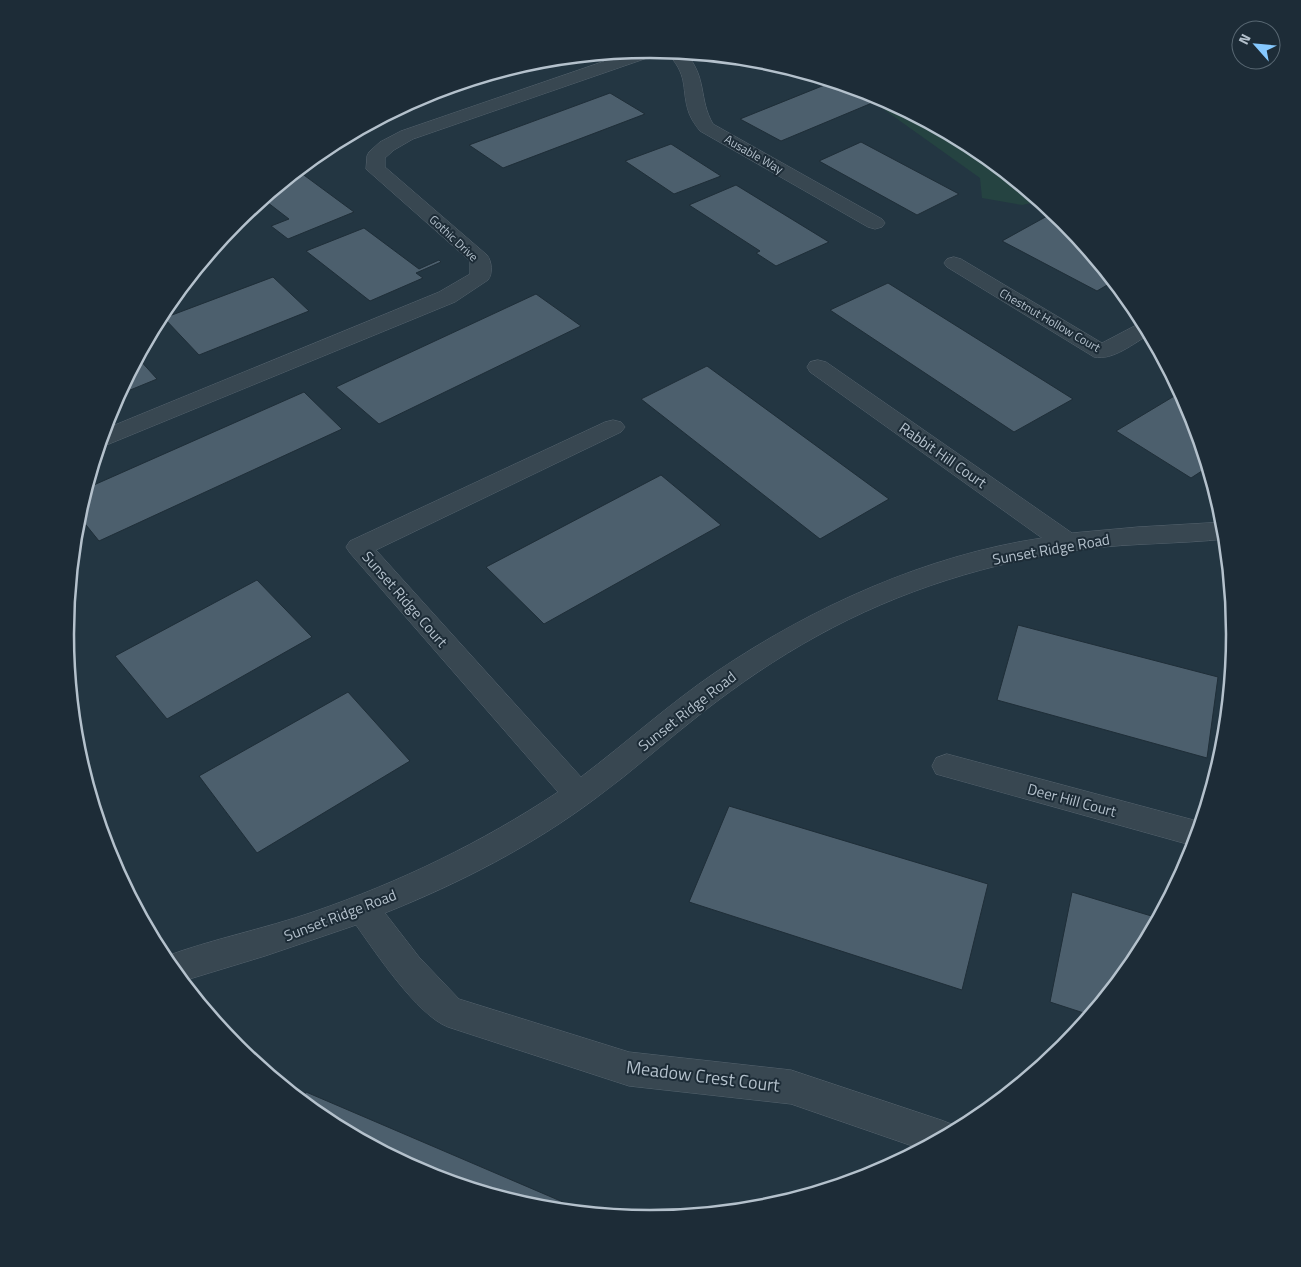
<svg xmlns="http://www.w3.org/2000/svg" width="1301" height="1267" viewBox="0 0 1301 1267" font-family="'Titillium Web',sans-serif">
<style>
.green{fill:#254341}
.building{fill:#4c5f6d;stroke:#1f2e38}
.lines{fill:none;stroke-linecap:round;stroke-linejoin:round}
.minor-casing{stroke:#56646f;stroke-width:1}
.minor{fill:#384751;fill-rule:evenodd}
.labels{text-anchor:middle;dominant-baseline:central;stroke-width:4;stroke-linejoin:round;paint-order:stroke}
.far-street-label{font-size:12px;fill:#b4c1cc;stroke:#1d2c37}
.street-label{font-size:15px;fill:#b4c1cc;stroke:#1d2c37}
.near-street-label{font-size:18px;fill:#b4c1cc;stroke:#1d2c37}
.rim{fill:none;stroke:#b4c1cc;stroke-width:2.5}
</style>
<rect width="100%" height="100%" fill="#233642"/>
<!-- green -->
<path class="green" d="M 851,86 L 875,93 L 976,147 L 1041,201 L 1022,205 L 982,198 L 980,178 Z"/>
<!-- building -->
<path class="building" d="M 832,82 L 872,103 L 781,141 L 740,119 Z
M 610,93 L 645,114 L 503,168 L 469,145 Z
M 861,142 L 959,194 L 917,215 L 819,161 Z
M 671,144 L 721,176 L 674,194 L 625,161 Z
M 297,170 L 354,212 L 288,239 L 271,226 L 289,219 L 263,199 Z
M 736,185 L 829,242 L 776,266 L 756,253 L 760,251 L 689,205 Z
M 1049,215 L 1068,225 L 1114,281 L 1097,291 L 1002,241 Z
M 364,228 L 419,269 L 439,260 L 441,262 L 416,273 L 423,278 L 370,301 L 306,251 Z
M 273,277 L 309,311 L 199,355 L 164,318 Z
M 888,283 L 1073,399 L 1014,432 L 830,310 Z
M 536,294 L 581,326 L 379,424 L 336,387 Z
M 138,358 L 157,379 L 118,395 Z
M 707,366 L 889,499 L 820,539 L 641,399 Z
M 304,392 L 342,429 L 99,541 L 78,515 L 87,488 Z
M 1181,392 L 1191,410 L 1208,467 L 1191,478 L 1116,431 Z
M 661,475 L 721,525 L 544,624 L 486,567 Z
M 257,580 L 312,637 L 167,719 L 115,656 Z
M 1018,625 L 1218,677 L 1207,758 L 997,700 Z
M 348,692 L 410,761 L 257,853 L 199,776 Z
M 729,806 L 988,884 L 962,990 L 689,902 Z
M 1072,892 L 1158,918 L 1137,959 L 1090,1015 L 1050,1002 Z
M 306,1092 L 584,1211 L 536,1207 L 426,1174 L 325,1120 L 301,1100 Z"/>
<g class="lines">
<!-- minor casing -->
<g class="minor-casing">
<path id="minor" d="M 650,49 L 685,52 C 708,78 698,98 713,124 L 882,219 L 885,223 L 882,227 L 875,229 L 868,227 L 700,131 C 696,126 691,119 689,113 C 681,90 689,78 670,56 L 650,57 L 413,139 L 394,150 L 385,158 L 385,167 L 487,255 C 492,261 493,274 488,280 L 455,302 L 109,444 L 99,446 L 105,429 L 439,292 L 470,274 L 470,261 L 366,169 L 367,156 L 369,152 L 380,142 L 401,131 L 637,50 Z
M 954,257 L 961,259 L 1102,343 L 1144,321 L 1150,334 C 1134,343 1113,361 1094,357 L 947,267 L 944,263 L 947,259 Z
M 818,360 L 826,362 L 1072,533 L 1138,527 L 1224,522 L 1226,539 C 1179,544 1132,543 1085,549 C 991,562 900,590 817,636 C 777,658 739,684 703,712 C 667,740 633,771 596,798 C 532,846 460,883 385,913 L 419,957 L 459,999 L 629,1052 L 791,1070 L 941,1120 L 954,1125 L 956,1130 L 921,1149 L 791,1104 L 629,1086 L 448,1027 C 417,1015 376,953 356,925 L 265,956 L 183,981 L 164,957 C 212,939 264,929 313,912 C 400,882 481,843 558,792 L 350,553 L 346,547 L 350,541 L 605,422 L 613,420 L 621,422 L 625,427 L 621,432 L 376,550 L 581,777 C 626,743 669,704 716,672 C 812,607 927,555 1042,538 L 810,372 L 807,367 L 810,362 Z
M 947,754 L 1201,822 L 1194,846 L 936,774 L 932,766 L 936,758 Z"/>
</g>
<!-- minor -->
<use href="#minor" class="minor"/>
</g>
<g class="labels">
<!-- far-street labels -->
<g class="far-street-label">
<text transform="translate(754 154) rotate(30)">Ausable Way</text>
<text transform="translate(454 238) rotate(43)">Gothic Drive</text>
<text transform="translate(1050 320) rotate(30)">Chestnut Hollow Court</text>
</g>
<!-- street labels -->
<g class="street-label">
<text transform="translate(943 455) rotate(35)">Rabbit Hill Court</text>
<text transform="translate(1051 549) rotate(-10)">Sunset Ridge Road</text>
<text transform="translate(405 599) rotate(49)">Sunset Ridge Court</text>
<text transform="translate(687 711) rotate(-38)">Sunset Ridge Road</text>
<text transform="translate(1072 800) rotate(15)">Deer Hill Court</text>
<text transform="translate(340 915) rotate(-21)">Sunset Ridge Road</text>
</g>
<!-- near-street labels -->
<g class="near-street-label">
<text transform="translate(703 1076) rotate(7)">Meadow Crest Court</text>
</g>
</g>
<!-- crop -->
<path d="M0 0H1301V1267H0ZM74 634a576 576 0 1 1 1152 0a576 576 0 1 1-1152 0Z" fill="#1d2c37" fill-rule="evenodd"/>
<path class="rim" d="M74 634a576 576 0 1 1 1152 0a576 576 0 1 1-1152 0Z"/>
<!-- north arrow -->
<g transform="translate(1256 45) rotate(297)"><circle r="24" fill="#1d2c37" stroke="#596873"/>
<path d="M0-4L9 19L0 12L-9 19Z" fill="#86c9ff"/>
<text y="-8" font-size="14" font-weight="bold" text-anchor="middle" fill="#b4c1cc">N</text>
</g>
</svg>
